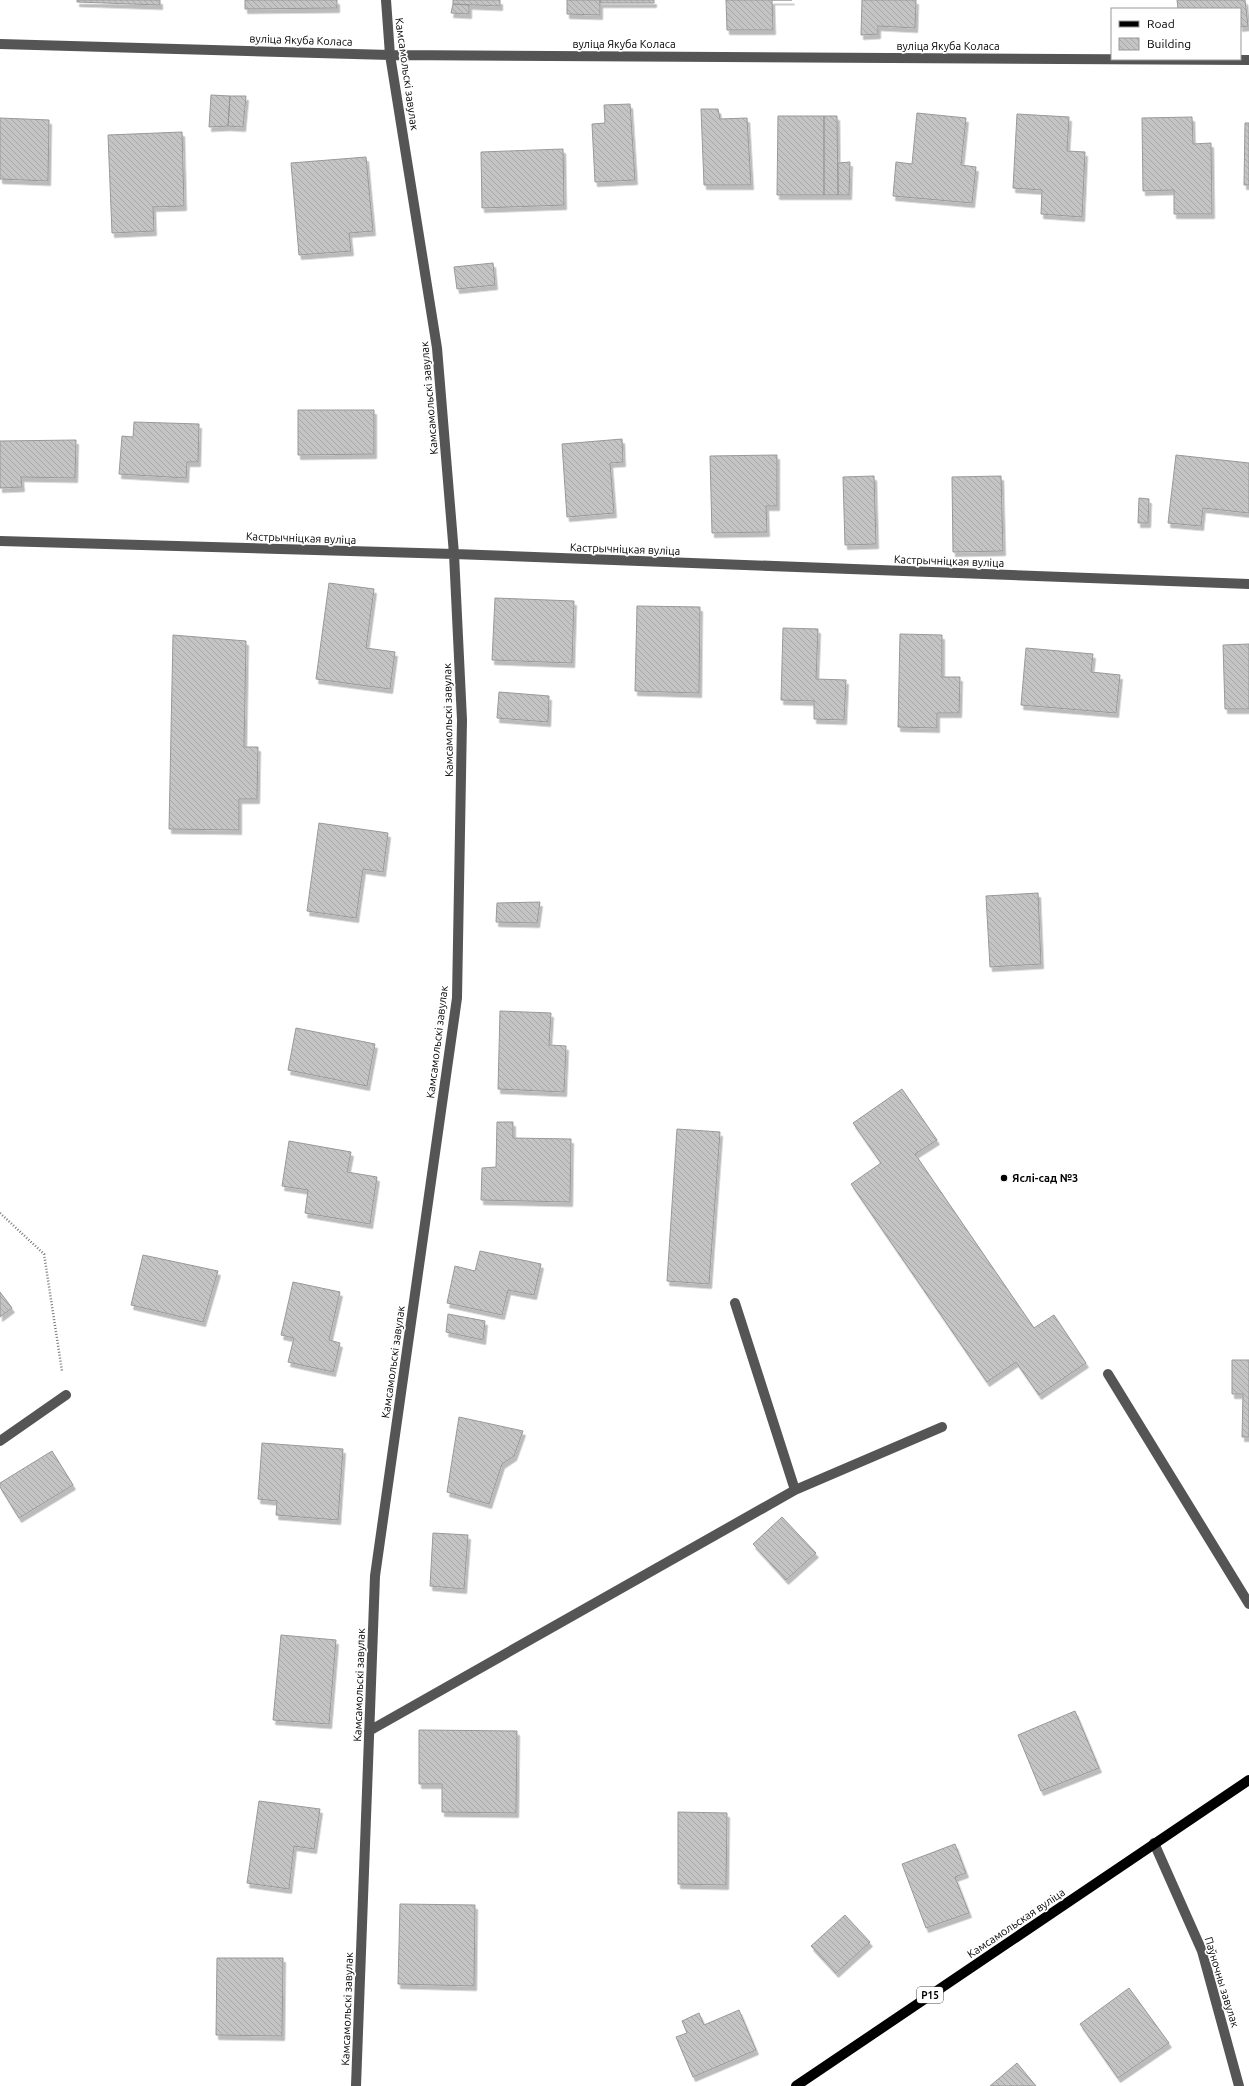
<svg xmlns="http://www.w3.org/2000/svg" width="1249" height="2086" viewBox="0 0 1249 2086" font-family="Ubuntu,sans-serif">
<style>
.building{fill:url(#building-back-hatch);stroke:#999;filter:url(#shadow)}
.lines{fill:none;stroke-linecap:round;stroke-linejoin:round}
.path{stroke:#777;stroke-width:2.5;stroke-dasharray:1 2;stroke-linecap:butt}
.minor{stroke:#555;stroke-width:10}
.major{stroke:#000;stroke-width:10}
.poi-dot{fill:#000;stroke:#fff;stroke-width:1.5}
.labels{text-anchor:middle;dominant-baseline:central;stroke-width:3.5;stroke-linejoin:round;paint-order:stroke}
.shield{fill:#fff;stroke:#4c4c4c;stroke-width:1}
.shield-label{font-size:10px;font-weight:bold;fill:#000}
.street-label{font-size:11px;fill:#000;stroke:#fff}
.poi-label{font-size:11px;font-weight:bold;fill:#000;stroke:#fff;text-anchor:start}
</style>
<defs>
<pattern id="building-back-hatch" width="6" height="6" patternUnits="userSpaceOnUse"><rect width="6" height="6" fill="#c4c4c4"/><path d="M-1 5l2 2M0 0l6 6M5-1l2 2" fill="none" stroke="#a7a7a7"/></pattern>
<filter id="shadow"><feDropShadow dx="2.5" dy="4.5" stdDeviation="0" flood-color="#0004"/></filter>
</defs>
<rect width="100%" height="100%" fill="#fff"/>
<!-- building -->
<path class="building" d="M 77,0 L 160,0 L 160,5 L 77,2 Z
M 245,0 L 337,0 L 337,8 L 245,9 Z
M 453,0 L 500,0 L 500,6 L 453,4 Z
M 567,0 L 600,0 L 600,15 L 567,14 Z
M 600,0 L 654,0 L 654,3 L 600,3 Z
M 726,0 L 792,0 L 772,0 L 773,30 L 727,30 Z
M 862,0 L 916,0 L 915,28 L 878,26 L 878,34 L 861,35 Z
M 1177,0 L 1245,0 L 1248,26 L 1240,27 L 1240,9 L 1178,9 Z
M 453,4 L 469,5 L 469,14 L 451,13 Z
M 211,95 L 230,96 L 228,126 L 209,127 Z
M 230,96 L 246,96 L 243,127 L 228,126 Z
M 630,104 L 635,180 L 595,182 L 592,124 L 605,123 L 604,105 Z
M 701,109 L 718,109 L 720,119 L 747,118 L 751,185 L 704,185 Z
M 917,113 L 966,118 L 961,165 L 976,167 L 972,203 L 893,196 L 896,162 L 912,164 Z
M 1017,114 L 1069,117 L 1067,151 L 1085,152 L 1082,217 L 1041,214 L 1042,190 L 1013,188 Z
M 778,116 L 824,116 L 824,195 L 777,195 Z
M 824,116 L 837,116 L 838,195 L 824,195 Z
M 1192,117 L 1193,144 L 1211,143 L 1212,214 L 1174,214 L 1174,190 L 1143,191 L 1142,118 Z
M 0,118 L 49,120 L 48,181 L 0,179 Z
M 1245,123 L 1249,123 L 1249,185 L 1244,185 Z
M 182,132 L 184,206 L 153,207 L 154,231 L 112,233 L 108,135 Z
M 563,149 L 564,205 L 482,208 L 481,152 Z
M 366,157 L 373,231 L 349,233 L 351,251 L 299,255 L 291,163 Z
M 850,162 L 849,195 L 838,195 L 838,163 Z
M 493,263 L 495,285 L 457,289 L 454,267 Z
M 298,410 L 374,410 L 374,454 L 298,455 Z
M 134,422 L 199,424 L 198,462 L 187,462 L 186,478 L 119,474 L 122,436 L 133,437 Z
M 622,439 L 623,462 L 610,463 L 614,513 L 567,517 L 562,444 Z
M 76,440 L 75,478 L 21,477 L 22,487 L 0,488 L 0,441 Z
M 777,455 L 777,506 L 766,506 L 767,532 L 712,533 L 710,456 Z
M 1176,455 L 1249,463 L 1249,513 L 1203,508 L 1201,526 L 1168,523 Z
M 874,476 L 876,544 L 845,545 L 843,477 Z
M 1001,476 L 1003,551 L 953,552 L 952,477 Z
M 1139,498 L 1149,499 L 1148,523 L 1138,523 Z
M 329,583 L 374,589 L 366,648 L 395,652 L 390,689 L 316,679 Z
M 495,598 L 574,601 L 572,663 L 492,660 Z
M 637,606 L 700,607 L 699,693 L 635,691 Z
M 783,628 L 818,629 L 816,679 L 846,680 L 844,720 L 814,719 L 814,701 L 781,700 Z
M 900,634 L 942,635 L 942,677 L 960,677 L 959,713 L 937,713 L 937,728 L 898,727 Z
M 173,635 L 246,641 L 244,747 L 258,747 L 257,799 L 239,799 L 239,830 L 169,829 Z
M 1249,644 L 1249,709 L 1225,709 L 1223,645 Z
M 1026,648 L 1093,654 L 1091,672 L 1120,675 L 1116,713 L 1021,705 Z
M 499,692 L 549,696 L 548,722 L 497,718 Z
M 319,823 L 388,833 L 383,872 L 363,869 L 356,918 L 307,911 Z
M 1038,893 L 1041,964 L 990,967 L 986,896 Z
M 540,902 L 537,923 L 496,922 L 497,903 Z
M 500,1011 L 551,1013 L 549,1045 L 566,1046 L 564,1092 L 498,1089 Z
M 296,1028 L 375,1044 L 367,1086 L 288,1070 Z
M 902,1089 L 937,1140 L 915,1154 L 1034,1328 L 1054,1315 L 1086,1363 L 1039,1395 L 1016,1362 L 987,1382 L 851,1184 L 881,1163 L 853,1123 Z
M 497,1122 L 513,1122 L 513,1138 L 571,1139 L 570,1202 L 481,1200 L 482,1168 L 496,1167 Z
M 677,1129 L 720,1132 L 709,1284 L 667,1281 Z
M 289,1141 L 351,1152 L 347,1172 L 377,1177 L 370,1224 L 305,1213 L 308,1190 L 282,1186 Z
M 480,1251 L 541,1264 L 534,1295 L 508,1290 L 502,1315 L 447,1303 L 455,1266 L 475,1271 Z
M 143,1255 L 218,1271 L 203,1322 L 131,1305 Z
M 293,1282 L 340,1292 L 329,1340 L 340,1343 L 333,1372 L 288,1362 L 294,1338 L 281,1335 Z
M 0,1292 L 12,1308 L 0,1317 Z
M 448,1314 L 485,1321 L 483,1340 L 446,1332 Z
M 1232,1360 L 1249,1360 L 1249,1437 L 1242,1437 L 1243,1394 L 1232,1394 Z
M 459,1417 L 523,1431 L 514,1456 L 502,1464 L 489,1504 L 447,1492 Z
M 262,1443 L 343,1449 L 338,1520 L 276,1515 L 277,1501 L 258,1499 Z
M 52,1451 L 73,1485 L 19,1518 L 0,1487 L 0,1483 Z
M 782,1517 L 816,1553 L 786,1580 L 753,1544 Z
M 433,1533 L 468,1535 L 464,1589 L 430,1586 Z
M 281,1635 L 336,1640 L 329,1724 L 273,1720 Z
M 1075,1711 L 1099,1768 L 1041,1791 L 1018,1735 Z
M 419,1730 L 517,1731 L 516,1813 L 442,1812 L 442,1784 L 419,1784 Z
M 259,1801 L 320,1809 L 314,1849 L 294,1846 L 289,1889 L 247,1883 Z
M 678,1812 L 727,1813 L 726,1885 L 678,1884 Z
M 955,1844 L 966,1873 L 955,1877 L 969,1913 L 926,1928 L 902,1864 Z
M 400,1904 L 475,1905 L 474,1986 L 398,1984 Z
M 845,1915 L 870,1942 L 836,1973 L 811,1946 Z
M 217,1958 L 283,1958 L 282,2036 L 216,2035 Z
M 1129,1988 L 1169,2043 L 1118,2078 L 1080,2024 Z
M 739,2010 L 756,2050 L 693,2077 L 676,2037 L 687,2033 L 682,2021 L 699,2013 L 704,2025 Z
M 1017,2063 L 1036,2086 L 990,2086 Z"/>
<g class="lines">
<!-- path -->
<path class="path" d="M 0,1213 L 44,1254 L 62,1371"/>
<!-- minor -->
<path class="minor" d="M 0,44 L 390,55 L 1249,60
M 0,541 L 454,554 L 1249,584
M 735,1303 L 795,1490
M 1108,1374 L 1249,1604
M 0,1441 L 66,1395
M 369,1731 L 795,1490 L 942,1427
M 1154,1843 L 1202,1951 L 1239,2086
M 356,2086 L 375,1576 L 457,998 L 462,720 L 454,554 L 437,348 L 390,55 L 386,0"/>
<!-- major -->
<path class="major" d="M 796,2086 L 1249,1780"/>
</g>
<!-- markers -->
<circle class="poi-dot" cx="1004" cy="1178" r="4"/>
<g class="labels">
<!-- shield labels -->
<rect class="shield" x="917" y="1987" width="26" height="16" rx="3"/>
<g class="shield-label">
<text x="930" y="1995">Р15</text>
</g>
<!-- street labels -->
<g class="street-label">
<text transform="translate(301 40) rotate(2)">вуліца Якуба Коласа</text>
<text x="624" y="44">вуліца Якуба Коласа</text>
<text x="948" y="46">вуліца Якуба Коласа</text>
<text transform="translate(407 74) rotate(82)">Камсамольскі завулак</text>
<text transform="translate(429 398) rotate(-95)">Камсамольскі завулак</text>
<text transform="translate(301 538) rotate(2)">Кастрычніцкая вуліца</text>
<text transform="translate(625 549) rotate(2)">Кастрычніцкая вуліца</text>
<text transform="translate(949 561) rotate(2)">Кастрычніцкая вуліца</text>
<text transform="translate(448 720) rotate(-91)">Камсамольскі завулак</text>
<text transform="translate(437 1042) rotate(-83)">Камсамольскі завулак</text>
<text transform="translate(393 1362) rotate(-82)">Камсамольскі завулак</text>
<text transform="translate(359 1685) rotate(-88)">Камсамольскі завулак</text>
<text transform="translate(1016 1923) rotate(-34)">Камсамольская вуліца</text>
<text transform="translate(1222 1982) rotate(73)">Паўночны завулак</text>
<text transform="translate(347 2009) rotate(-88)">Камсамольскі завулак</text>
</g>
<!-- poi labels -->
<g class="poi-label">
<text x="1012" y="1178">Яслі-сад №3</text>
</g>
</g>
<!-- legend -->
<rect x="1111" y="8" width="130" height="52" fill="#ffffff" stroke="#999999"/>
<rect x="1119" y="21" width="20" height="6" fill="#000000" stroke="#999999"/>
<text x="1147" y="28" font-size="12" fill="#000000">Road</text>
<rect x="1119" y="38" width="20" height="12" fill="url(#building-back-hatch)" stroke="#999999"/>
<text x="1147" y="48" font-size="12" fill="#000000">Building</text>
</svg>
